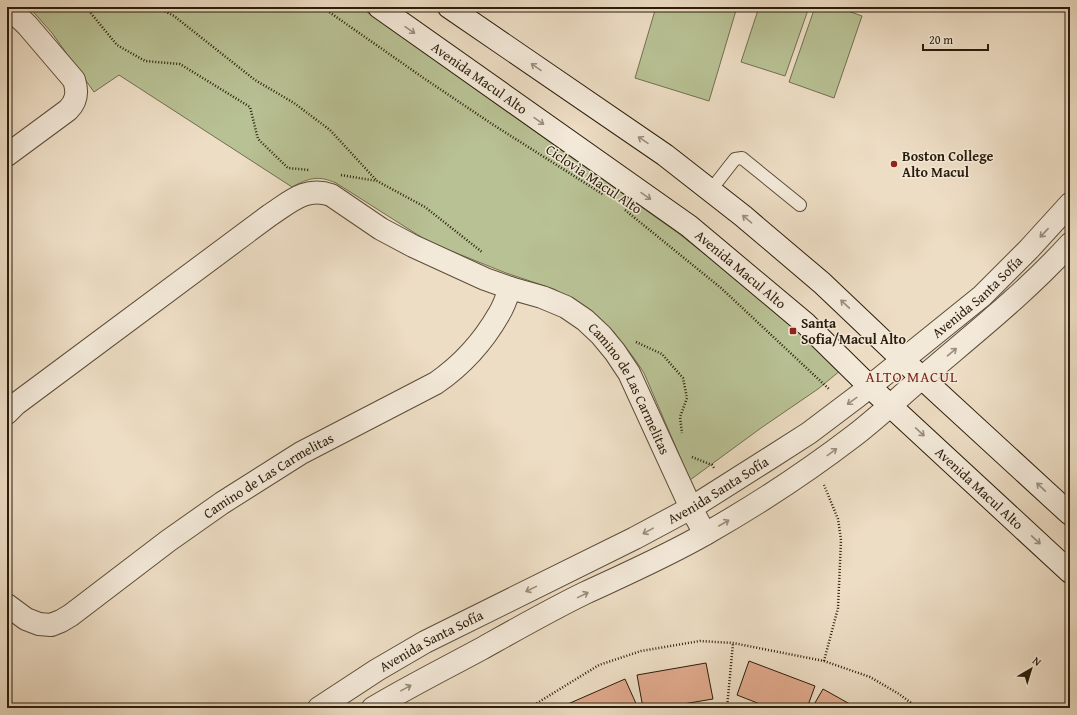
<svg xmlns="http://www.w3.org/2000/svg" width="1077" height="715" viewBox="0 0 1077 715" font-family="'Gentium Book Plus',serif">
<style>
.green{fill:#b8c194;stroke:#726f50}
.building{fill:#e0aa8d;stroke:#2b1d0b}
.lines{fill:none;stroke-linecap:round;stroke-linejoin:round}
.lane-casing{stroke:#5c4d39;stroke-width:14}
.street-casing{stroke:#5c4d39;stroke-width:24}
.secondary-casing{stroke:#2b1d0b;stroke-width:24}
.path{stroke:#2b1d0b;stroke-width:2.5;stroke-dasharray:1 2;stroke-linecap:butt}
.lane{stroke:#f3e9d9;stroke-width:12}
.street{stroke:#f3e9d9;stroke-width:22}
.secondary{stroke:#f3e9d9;stroke-width:22}
.oneway{stroke:#998d7c}
.poi-dot{fill:#8f2418;stroke:#f3e9d9;stroke-width:1.5}
.labels{text-anchor:middle;dominant-baseline:central;stroke-width:3;stroke-linejoin:round;paint-order:stroke}
.street-label{font-size:14px;fill:#2b1d0b;stroke:#f3e9d9}
.poi-label{font-size:14px;font-weight:bold;fill:#2b1d0b;stroke:#f3e9d9;text-anchor:start}
.neighbourhood-label{font-size:15px;letter-spacing:1px;fill:#7a1f14;stroke:#f3e9d9}
</style>
<rect width="100%" height="100%" fill="#edddc4"/>
<filter id="stains"><feTurbulence type="fractalNoise" baseFrequency=".005" numOctaves="4"/><feColorMatrix values="0 0 0 0 .2 0 0 0 0 .09 0 0 0 0 .02 0 0 0 .5 -.17"/></filter>
<radialGradient id="worn" r=".72"><stop offset=".6" stop-color="#630" stop-opacity="0"/><stop offset="1" stop-color="#630" stop-opacity=".3"/></radialGradient>
<!-- green -->
<path class="green" d="M 29,7 L 360,7 L 678,233 L 730,274 L 786,321 L 841,370 L 818,389 L 761,428 L 690,480 L 644,373 L 634,358 L 613,331 L 593,312 L 583,305 L 554,289 L 506,273 L 429,242 L 336,183 C 318,175 309,178 292,187 L 119,75 L 94,92 L 52,33 Z
M 656,7 L 737,7 L 709,101 L 635,78 Z
M 759,7 L 809,7 L 785,76 L 741,62 Z
M 815,7 L 837,7 L 862,16 L 834,98 L 789,82 Z"/>
<!-- building -->
<path class="building" d="M 749,661 L 815,686 L 807,708 L 770,708 L 737,695 Z
M 706,663 L 713,699 L 659,708 L 643,708 L 637,675 Z
M 625,679 L 638,708 L 561,708 L 561,707 Z
M 823,689 L 857,708 L 812,708 Z"/>
<g class="lines">
<!-- lane casing -->
<g class="lane-casing">
<path id="lane" d="M 710,191 L 735,159 L 742,158 L 800,205"/>
</g>
<!-- street casing -->
<g class="street-casing">
<g id="street">
<path d="M 7,155 L 68,110 C 77,101 78,92 74,80 L 27,25 L 8,7"/>
<path id="s1" d="M 7,413 L 16,404 L 270,215 C 290,202 306,186 331,195 L 381,229 L 413,246 L 485,279 L 510,288 L 542,297 L 566,307 L 585,320 L 601,335 L 615,352 L 629,373 L 691,508 L 705,534"/>
<path id="s2" d="M 7,605 L 26,619 L 39,624 L 51,625 L 61,621 L 71,615 L 168,541 L 222,503 L 301,453 L 436,383 C 462,365 483,342 499,314 C 504,306 507,297 510,288"/>
<path id="s3" d="M 319,708 L 377,670 L 425,642 L 635,538 L 691,508 L 770,458 L 809,433 L 858,396 L 982,296 L 1029,249 L 1070,204"/>
<path d="M 373,708 C 408,687 444,669 481,649 C 515,630 550,610 585,593 C 626,574 667,556 707,533 C 758,504 808,471 855,435 C 883,413 908,389 936,366 C 982,327 1029,289 1070,244"/>
</g>
</g>
<!-- secondary casing -->
<g class="secondary-casing">
<g id="secondary">
<path id="s4" d="M 379,7 L 689,226 L 806,324 L 870,387 L 1070,572"/>
<path d="M 449,7 L 665,155 L 743,216 L 822,283 L 922,378 L 1070,514"/>
</g>
</g>
<!-- path -->
<path class="path" d="M 84,7 L 89,11 L 117,45 L 145,61 L 180,64 L 250,107 L 258,139 L 288,168 L 309,170
M 157,7 L 174,16 L 255,80 L 294,103 L 330,130 L 377,181
M 322,7 L 425,79 L 492,124 L 604,195
M 341,175 L 377,181 L 425,207 L 482,252
M 625,210 L 721,288 L 830,390
M 636,342 L 662,354 L 683,378 L 687,398 L 680,417 L 682,433
M 692,457 L 712,465 L 714,468
M 824,661 L 838,608 L 841,540 L 838,519 L 824,485
M 529,708 L 599,665 L 641,651 L 700,641 L 733,643 L 824,661 L 870,677 L 899,694 L 918,708
M 727,708 L 733,643"/>
<!-- lane -->
<use href="#lane" class="lane"/>
<!-- street -->
<use href="#street" class="street"/>
<!-- secondary -->
<use href="#secondary" class="secondary"/>
</g>
<!-- one-way arrows -->
<defs><path id="oneway-shaft" d="M-6 0H5M1.5-3L5.5 0L1.5 3" fill="none" stroke-width="1.6" stroke-linecap="round" stroke-linejoin="round"/></defs>
<g class="oneway">
<use href="#oneway-shaft" transform="translate(410 30) rotate(35)"/>
<use href="#oneway-shaft" transform="translate(536 67) rotate(-145)"/>
<use href="#oneway-shaft" transform="translate(539 121) rotate(35)"/>
<use href="#oneway-shaft" transform="translate(643 140) rotate(-146)"/>
<use href="#oneway-shaft" transform="translate(646 196) rotate(35)"/>
<use href="#oneway-shaft" transform="translate(747 219) rotate(-140)"/>
<use href="#oneway-shaft" transform="translate(1044 233) rotate(133)"/>
<use href="#oneway-shaft" transform="translate(845 304) rotate(-137)"/>
<use href="#oneway-shaft" transform="translate(952 352) rotate(-40)"/>
<use href="#oneway-shaft" transform="translate(852 401) rotate(144)"/>
<use href="#oneway-shaft" transform="translate(920 432) rotate(43)"/>
<use href="#oneway-shaft" transform="translate(832 452) rotate(-36)"/>
<use href="#oneway-shaft" transform="translate(1041 487) rotate(-137)"/>
<use href="#oneway-shaft" transform="translate(724 523) rotate(-30)"/>
<use href="#oneway-shaft" transform="translate(648 531) rotate(151)"/>
<use href="#oneway-shaft" transform="translate(1036 540) rotate(43)"/>
<use href="#oneway-shaft" transform="translate(531 589) rotate(154)"/>
<use href="#oneway-shaft" transform="translate(583 595) rotate(-26)"/>
<use href="#oneway-shaft" transform="translate(406 688) rotate(-29)"/>
</g>
<!-- markers -->
<g class="poi-dot">
<circle cx="894" cy="164" r="4"/>
<rect x="789" y="327" width="8" height="8" rx="2"/>
</g>
<g class="labels">
<!-- street labels -->
<g class="street-label">
<text stroke="none"><textPath href="#s4" startOffset="123">Avenida Macul Alto</textPath></text>
<text transform="translate(594 179) rotate(34)">Ciclovìa Macul Alto</text>
<text stroke="none"><textPath href="#s4" startOffset="447">Avenida Macul Alto</textPath></text>
<text stroke="none"><textPath href="#s3" startOffset="779">Avenida Santa Sofía</textPath></text>
<text stroke="none"><textPath href="#s1" startOffset="764">Camino de Las Carmelitas</textPath></text>
<text stroke="none"><textPath href="#s2" startOffset="314">Camino de Las Carmelitas</textPath></text>
<text stroke="none"><textPath href="#s4" startOffset="771">Avenida Macul Alto</textPath></text>
<text stroke="none"><textPath href="#s3" startOffset="455">Avenida Santa Sofía</textPath></text>
<text stroke="none"><textPath href="#s3" startOffset="131">Avenida Santa Sofía</textPath></text>
</g>
<!-- poi labels -->
<g class="poi-label">
<text x="902" y="156">Boston College<tspan x="902" dy="16">Alto Macul</tspan></text>
<text x="801" y="323">Santa<tspan x="801" dy="16">Sofia/Macul Alto</tspan></text>
</g>
<!-- neighbourhood labels -->
<g class="neighbourhood-label">
<text x="912" y="376">ALTO MACUL</text>
</g>
</g>
<!-- margin -->
<rect width="1077" height="715" fill="none" stroke="#edddc4" stroke-width="24"/>
<rect x="8" y="8" width="1061" height="699" fill="none" stroke="#2b1d0b" stroke-width="2"/>
<rect x="12" y="12" width="1053" height="691" fill="none" stroke="#2b1d0b"/>
<!-- north arrow -->
<g transform="translate(1031 669) rotate(38)" stroke="#f3e9d9" stroke-width="3" paint-order="stroke">
<path d="M0-3L7 15L0 10L-7 15Z" fill="#2b1d0b"/>
<text y="-6" font-size="11" font-weight="bold" text-anchor="middle" fill="#2b1d0b">N</text>
</g>
<!-- scale -->
<path d="M923 44v6h65v-6" fill="none" stroke="#2b1d0b" stroke-width="2"/>
<text x="929" y="44" font-size="12" fill="#2b1d0b" stroke="#f3e9d9" stroke-width="3" paint-order="stroke">20 m</text>
<rect width="100%" height="100%" filter="url(#stains)"/>
<rect width="100%" height="100%" fill="url(#worn)"/>
</svg>
